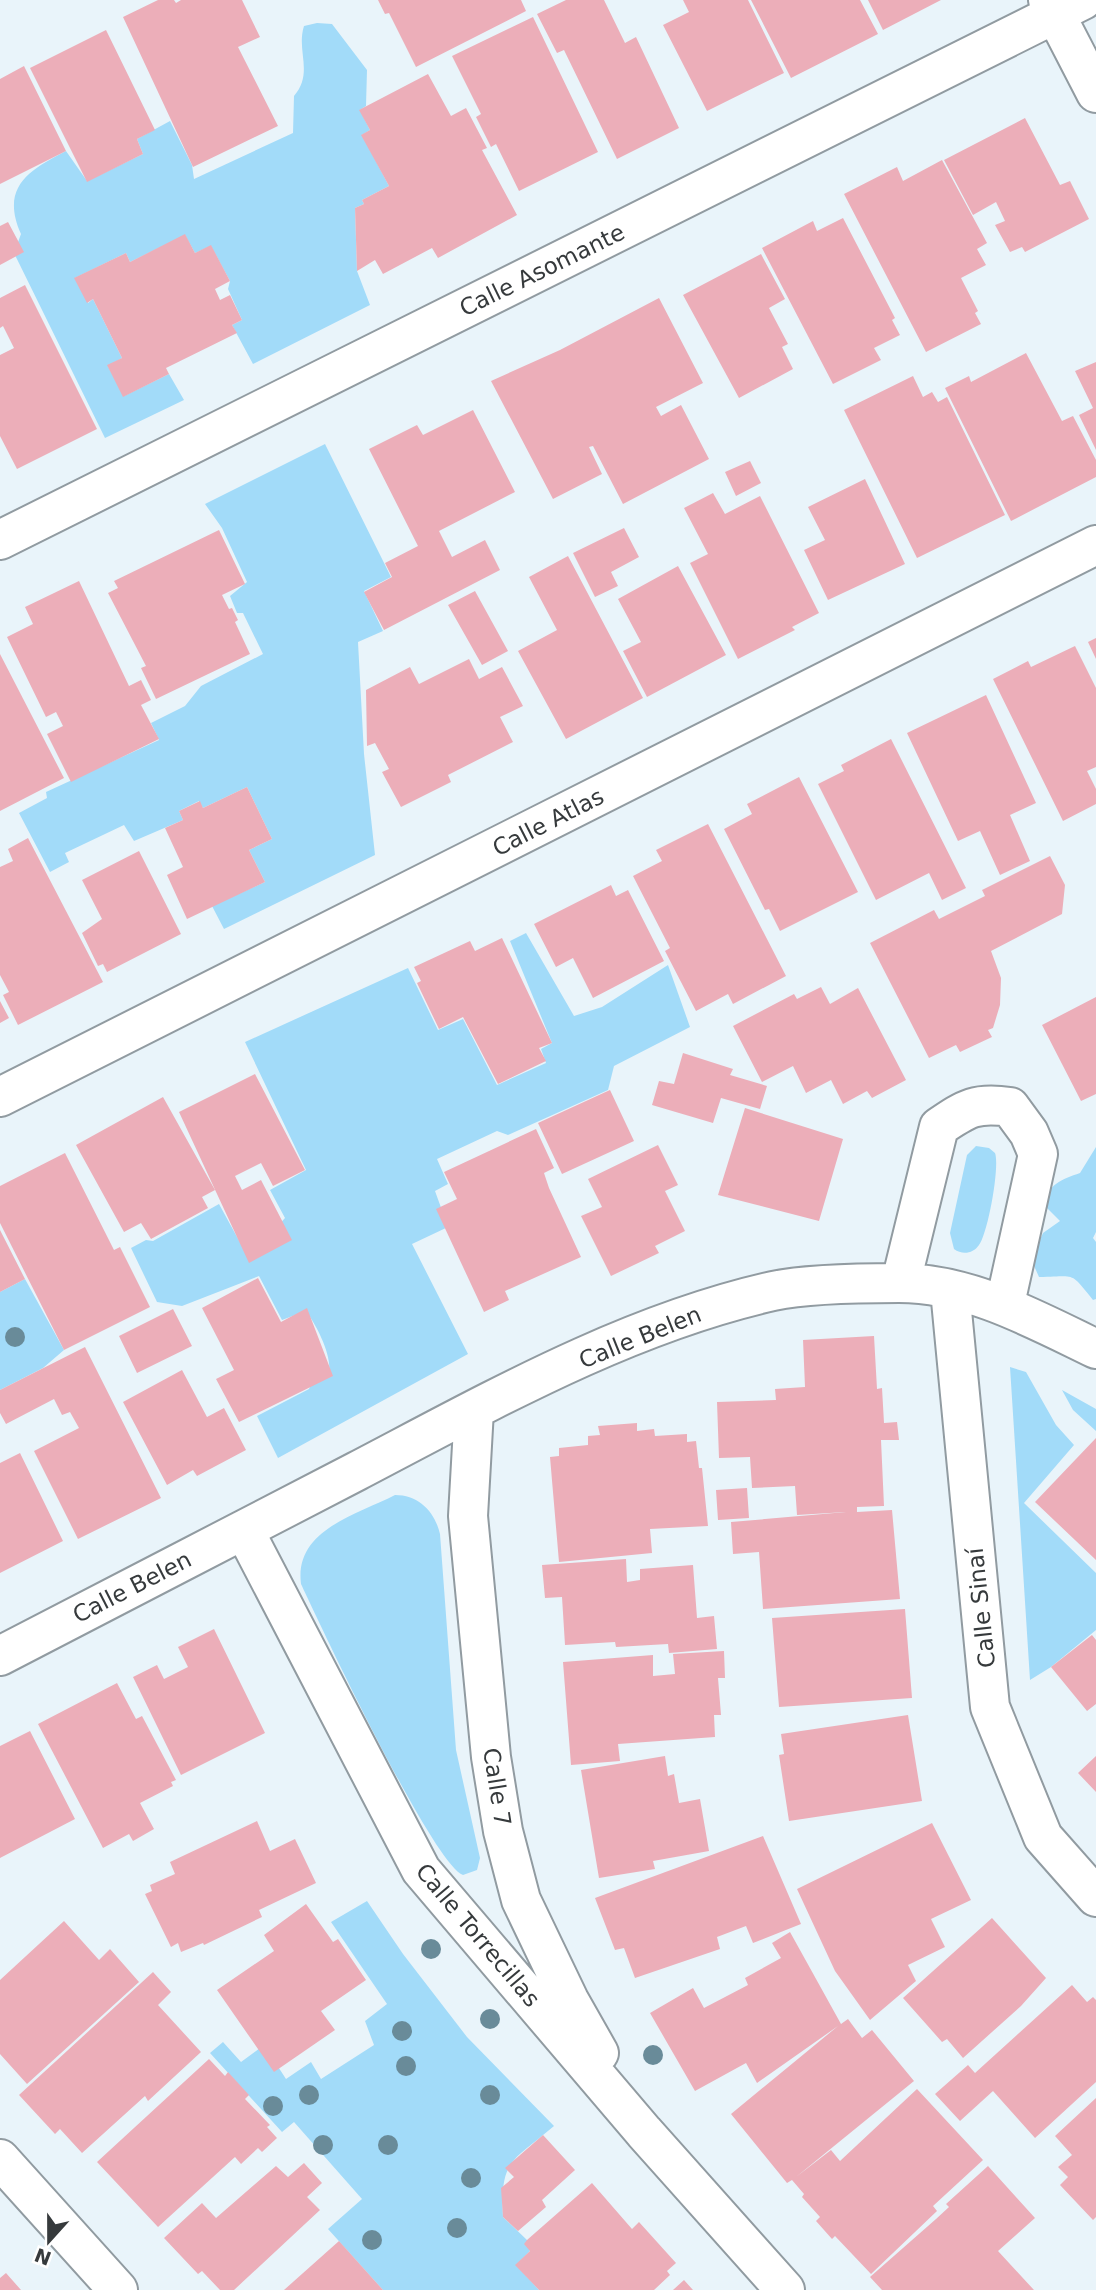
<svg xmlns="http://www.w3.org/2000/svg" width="1096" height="2290" viewBox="0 0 1096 2290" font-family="'DejaVu Sans',sans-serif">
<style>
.green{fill:#a2dbf9}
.building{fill:#ecaeb9}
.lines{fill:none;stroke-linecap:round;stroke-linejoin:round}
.minor-casing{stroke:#919ba1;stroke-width:42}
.minor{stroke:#fff;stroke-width:38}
.tree{fill:#698b99}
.labels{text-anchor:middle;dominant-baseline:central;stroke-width:6;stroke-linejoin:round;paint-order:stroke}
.street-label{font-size:23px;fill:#363a3c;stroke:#fff}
</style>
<rect width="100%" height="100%" fill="#e9f4fa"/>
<!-- green -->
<path class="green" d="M 317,23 L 332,24 L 367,70 L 366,106 L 360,110 L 370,130 L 362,135 L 389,186 L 362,200 L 364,204 L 355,208 L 357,271 L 370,305 L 253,364 L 232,325 L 242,320 L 228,289 L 230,281 L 211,246 L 195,253 L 185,235 L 130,262 L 126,253 L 75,278 L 88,303 L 93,299 L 122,358 L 108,366 L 124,396 L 169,374 L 184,400 L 105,438 L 14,253 L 21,234 C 0,187 29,170 66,151 L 87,181 L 143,154 L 137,139 L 170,121 L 192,165 L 194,179 L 293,133 L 294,96 C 314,73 296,51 304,26 Z
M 325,444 L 391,577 L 364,591 L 383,631 L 358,642 L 364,754 L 375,855 L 224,929 L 212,906 L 265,882 L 249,850 L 272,839 L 247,787 L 203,808 L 199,801 L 179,811 L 183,820 L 134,841 L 124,825 L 65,853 L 69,862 L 50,872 L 19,813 L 47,798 L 46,792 L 159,740 L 151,723 L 185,706 L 201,686 L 263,654 L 243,613 L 237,613 L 230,596 L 247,582 L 222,528 L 205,504 Z
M 526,933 L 574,1016 L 602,1007 L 668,965 L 690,1027 L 614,1066 L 608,1090 L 508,1135 L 497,1131 L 437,1159 L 448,1184 L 435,1191 L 448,1227 L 412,1244 L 468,1354 L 278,1458 L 257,1416 L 309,1389 L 312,1382 L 329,1373 C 332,1355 317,1326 306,1311 L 282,1320 L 259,1276 L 182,1306 L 157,1302 L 131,1248 L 146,1240 L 153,1241 L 219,1204 L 242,1246 L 274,1230 L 285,1218 L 270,1190 L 306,1170 L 245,1042 L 408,968 L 438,1030 L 463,1019 L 497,1085 L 546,1063 L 541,1049 L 552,1043 L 510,941 Z
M 976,1146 L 989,1148 L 995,1153 C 1000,1166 988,1233 979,1245 C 973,1254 962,1255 954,1249 L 950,1233 L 967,1155 Z
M 1096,1147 L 1096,1232 L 1093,1238 L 1096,1242 L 1096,1299 L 1093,1300 C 1069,1270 1076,1277 1039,1277 L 1031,1259 L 1043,1233 L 1060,1221 L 1044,1205 C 1047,1185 1062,1179 1080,1173 Z
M 25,1279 L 64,1350 L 43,1368 L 0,1390 L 0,1292 Z
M 1010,1367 L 1026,1372 L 1056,1425 L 1074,1445 L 1024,1503 L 1096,1573 L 1096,1630 L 1051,1667 L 1030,1680 Z
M 1062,1390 L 1096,1409 L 1096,1431 L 1073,1410 Z
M 395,1495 C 419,1495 435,1512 440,1534 L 456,1750 L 480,1858 L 477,1870 L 463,1875 C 433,1864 321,1627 301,1584 C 294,1530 356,1515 395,1495 Z
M 367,1901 L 403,1954 L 467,2037 L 554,2126 C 512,2162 500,2159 503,2217 L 527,2240 L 530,2251 L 516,2265 L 539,2290 L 383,2290 L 328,2229 L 362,2199 L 294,2122 L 282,2132 L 210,2053 L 223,2042 L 241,2062 L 264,2045 L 286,2079 L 311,2062 L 321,2079 L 374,2045 L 365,2021 L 387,2004 L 331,1922 Z"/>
<!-- building -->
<path class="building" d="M 158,0 L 174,0 L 176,3 L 181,0 L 242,0 L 260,37 L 238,47 L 278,126 L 193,167 L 123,17 Z
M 378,0 L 521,0 L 526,11 L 416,67 L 389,13 L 385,14 Z
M 566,0 L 604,0 L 625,43 L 636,37 L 679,128 L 617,159 L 564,50 L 557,53 L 537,14 Z
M 683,0 L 748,0 L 784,73 L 707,111 L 663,25 L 689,12 Z
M 751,0 L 860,0 L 878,34 L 791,78 Z
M 868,0 L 941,0 L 883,30 Z
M 533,17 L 598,152 L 519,191 L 496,144 L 491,147 L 476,117 L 481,114 L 452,56 Z
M 106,30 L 155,130 L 137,139 L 143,154 L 87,182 L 30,68 Z
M 24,66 L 66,151 L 0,184 L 0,79 Z
M 428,74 L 451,116 L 466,108 L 487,148 L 482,150 L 517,215 L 438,258 L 432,248 L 383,274 L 375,260 L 357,271 L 355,208 L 364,204 L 362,200 L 389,186 L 361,135 L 370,130 L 359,110 Z
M 1025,118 L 1060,185 L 1070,181 L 1089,219 L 1025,252 L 1022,247 L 1010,252 L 995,225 L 1005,221 L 996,202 L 973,215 L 944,160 Z
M 942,160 L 987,243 L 977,249 L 986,265 L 961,278 L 978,311 L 975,313 L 981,324 L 926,352 L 844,194 L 897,167 L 903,181 Z
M 843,218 L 895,318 L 892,320 L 900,335 L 874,348 L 881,360 L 833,384 L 762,248 L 813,221 L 817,231 Z
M 8,222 L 24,252 L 0,265 L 0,226 Z
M 185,234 L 195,253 L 211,245 L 230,281 L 215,289 L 220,300 L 230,295 L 242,320 L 232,325 L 237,333 L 166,368 L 169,374 L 123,397 L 107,365 L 122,358 L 93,299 L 87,303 L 74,278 L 126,253 L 130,262 Z
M 761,254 L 785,299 L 769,308 L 788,344 L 782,347 L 793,369 L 739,398 L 683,295 Z
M 25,285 L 97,429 L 17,469 L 0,436 L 0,355 L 14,348 L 3,326 L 0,328 L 0,298 Z
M 659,298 L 703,383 L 656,407 L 661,416 L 681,405 L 709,459 L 623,504 L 593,446 L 589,447 L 602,474 L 553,499 L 491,381 L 560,350 Z
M 1026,353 L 1062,421 L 1073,416 L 1096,460 L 1096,477 L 1011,521 L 945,388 L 969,376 L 971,382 Z
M 1096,362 L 1096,450 L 1079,415 L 1093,408 L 1075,371 Z
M 913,376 L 923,397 L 932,392 L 938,402 L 947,397 L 1005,515 L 917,558 L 844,410 Z
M 473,410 L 515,492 L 439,531 L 452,557 L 485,540 L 500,570 L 384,630 L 364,592 L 392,577 L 385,563 L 418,546 L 369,449 L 417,425 L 423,435 Z
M 750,461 L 761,483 L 736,496 L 725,472 Z
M 865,479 L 905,564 L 828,600 L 804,550 L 825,540 L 808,507 Z
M 713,493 L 725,514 L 760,496 L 819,613 L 792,627 L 795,630 L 738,659 L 690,563 L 708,554 L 684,508 Z
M 624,528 L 639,557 L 611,572 L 618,586 L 595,597 L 573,553 Z
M 219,530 L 245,584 L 222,595 L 229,609 L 232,608 L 238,620 L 235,622 L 250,654 L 156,699 L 141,668 L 146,666 L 108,593 L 118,588 L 114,581 Z
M 568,556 L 643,698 L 566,739 L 518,651 L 557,630 L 529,577 Z
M 678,566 L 726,655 L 647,697 L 623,651 L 641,642 L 618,599 Z
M 79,581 L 129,686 L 141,680 L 151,700 L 141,705 L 159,739 L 71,782 L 47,734 L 63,726 L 56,712 L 46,717 L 7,637 L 33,624 L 25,607 Z
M 475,591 L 508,651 L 482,665 L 448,605 Z
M 1096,638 L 1096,659 L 1088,642 Z
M 1075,646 L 1096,688 L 1096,767 L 1087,771 L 1096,789 L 1096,804 L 1063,821 L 993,679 L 1028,661 L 1031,667 Z
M 0,654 L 64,778 L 0,811 Z
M 469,659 L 479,679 L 502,667 L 523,706 L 500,717 L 513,742 L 448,775 L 451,782 L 401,807 L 382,772 L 389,769 L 375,743 L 367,746 L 366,690 L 410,667 L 419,684 Z
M 986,695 L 1036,803 L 1010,815 L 1030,861 L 1000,875 L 980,831 L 958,841 L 907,733 Z
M 891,739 L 966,888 L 942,900 L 929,873 L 876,900 L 818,784 L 844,771 L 841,765 Z
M 799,777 L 858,892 L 780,931 L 769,909 L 765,910 L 724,829 L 752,814 L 747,804 Z
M 247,787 L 272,839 L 249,850 L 265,882 L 187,919 L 167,875 L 183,867 L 165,828 L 183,820 L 179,811 L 200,801 L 203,808 Z
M 708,824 L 786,976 L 733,1004 L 728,994 L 696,1011 L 665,951 L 670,948 L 633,876 L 662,861 L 656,850 Z
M 28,838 L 103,982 L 18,1025 L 3,995 L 9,992 L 0,975 L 0,867 L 13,861 L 8,849 Z
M 139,851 L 181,934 L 107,972 L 103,964 L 98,966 L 82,933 L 102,919 L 82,880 Z
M 1050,856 L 1065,885 L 1062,914 L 991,951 L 1001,978 L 1000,1005 L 993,1028 L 988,1030 L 992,1037 L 960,1052 L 956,1045 L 929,1058 L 870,943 L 934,910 L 939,919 L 985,896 L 982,890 Z
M 611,885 L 616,896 L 628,890 L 664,961 L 593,998 L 573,958 L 556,967 L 534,924 Z
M 502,938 L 552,1043 L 539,1048 L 546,1061 L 498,1084 L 463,1017 L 439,1029 L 417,983 L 421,981 L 414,967 L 470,941 L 475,951 Z
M 821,987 L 830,1004 L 858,988 L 906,1080 L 872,1098 L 867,1091 L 843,1104 L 831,1080 L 806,1093 L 793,1066 L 762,1082 L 733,1026 L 794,994 L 797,999 Z
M 1096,997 L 1096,1094 L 1081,1101 L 1042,1025 Z
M 0,1001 L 9,1018 L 0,1023 Z
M 683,1053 L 733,1069 L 730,1075 L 767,1086 L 760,1109 L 721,1098 L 713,1123 L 652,1105 L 659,1081 L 674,1084 Z
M 255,1074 L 305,1170 L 273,1186 L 261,1163 L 235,1176 L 242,1190 L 261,1180 L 292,1240 L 249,1263 L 179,1112 Z
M 610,1090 L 634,1141 L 562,1174 L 538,1123 Z
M 163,1097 L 215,1190 L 202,1197 L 208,1208 L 151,1239 L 141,1223 L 124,1232 L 76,1145 Z
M 745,1108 L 843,1139 L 819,1221 L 718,1195 Z
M 536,1129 L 554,1168 L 544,1173 L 549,1188 L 581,1257 L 505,1291 L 509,1300 L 484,1312 L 436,1209 L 457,1199 L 444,1172 Z
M 658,1145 L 678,1185 L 665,1191 L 685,1231 L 655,1246 L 659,1253 L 611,1276 L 581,1216 L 602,1207 L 588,1179 Z
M 65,1153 L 114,1250 L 120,1247 L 150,1307 L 64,1350 L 0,1223 L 0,1186 Z
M 0,1230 L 25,1279 L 0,1292 Z
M 258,1278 L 281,1322 L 307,1308 L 333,1376 L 239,1422 L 216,1379 L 234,1370 L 202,1308 Z
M 173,1309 L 192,1346 L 137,1373 L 119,1336 Z
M 874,1336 L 877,1389 L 882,1388 L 884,1423 L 897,1422 L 899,1440 L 881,1440 L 884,1506 L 857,1507 L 857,1512 L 892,1510 L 900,1599 L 763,1609 L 759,1552 L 733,1554 L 731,1522 L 846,1512 L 797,1515 L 795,1486 L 752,1488 L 750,1457 L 719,1458 L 717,1402 L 776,1400 L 775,1389 L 805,1387 L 803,1340 Z
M 85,1347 L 161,1498 L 78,1539 L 34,1451 L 79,1428 L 70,1412 L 62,1415 L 54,1399 L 6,1424 L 0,1413 L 0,1390 Z
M 182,1370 L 207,1417 L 224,1408 L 246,1450 L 197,1476 L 193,1470 L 167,1485 L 123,1402 Z
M 637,1423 L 637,1431 L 654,1429 L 655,1436 L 687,1434 L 687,1442 L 696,1441 L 699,1468 L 702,1468 L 708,1526 L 650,1529 L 652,1553 L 559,1562 L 550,1457 L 559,1456 L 559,1448 L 588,1445 L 588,1436 L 600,1435 L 598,1426 Z
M 1096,1438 L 1096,1560 L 1035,1502 Z
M 20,1453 L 63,1541 L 0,1573 L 0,1463 Z
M 747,1488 L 749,1518 L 718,1520 L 716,1490 Z
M 626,1559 L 627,1582 L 640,1580 L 640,1569 L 693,1565 L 697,1618 L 714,1616 L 717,1649 L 669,1653 L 668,1644 L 616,1647 L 615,1642 L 565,1645 L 562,1597 L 545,1598 L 542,1565 Z
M 905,1609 L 912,1698 L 779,1707 L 772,1618 Z
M 214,1629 L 265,1733 L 181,1775 L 133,1677 L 157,1665 L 164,1679 L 188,1667 L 178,1647 Z
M 1092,1635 L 1096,1640 L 1096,1704 L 1087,1711 L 1051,1667 Z
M 724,1651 L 725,1678 L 718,1678 L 721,1715 L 714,1715 L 715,1737 L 618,1744 L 620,1761 L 571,1765 L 563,1662 L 653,1655 L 653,1676 L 675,1674 L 673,1654 Z
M 117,1683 L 136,1719 L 142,1716 L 176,1780 L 171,1782 L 173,1786 L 140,1803 L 154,1829 L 133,1841 L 129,1834 L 103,1848 L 38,1724 Z
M 908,1715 L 922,1801 L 789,1821 L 779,1755 L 784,1754 L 781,1734 Z
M 30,1731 L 75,1819 L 0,1858 L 0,1746 Z
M 665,1756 L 668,1776 L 674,1774 L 679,1803 L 700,1799 L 709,1851 L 653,1861 L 655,1869 L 599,1878 L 581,1770 Z
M 1096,1756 L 1096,1792 L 1078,1773 Z
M 257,1821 L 270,1851 L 295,1839 L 316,1883 L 259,1910 L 262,1917 L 204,1945 L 203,1943 L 181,1952 L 178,1943 L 171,1947 L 145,1894 L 152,1891 L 150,1885 L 175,1874 L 170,1862 Z
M 932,1823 L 971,1900 L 931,1919 L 945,1947 L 908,1965 L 916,1981 L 870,2020 L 835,1971 L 797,1889 Z
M 763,1836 L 801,1924 L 753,1943 L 746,1926 L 717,1937 L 720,1949 L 635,1978 L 624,1948 L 615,1950 L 595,1898 Z
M 306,1904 L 333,1942 L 338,1939 L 366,1980 L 321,2011 L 335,2030 L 274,2072 L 217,1990 L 274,1951 L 264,1935 Z
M 992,1918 L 1046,1978 L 1021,2006 L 963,2058 L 947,2039 L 942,2042 L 903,1998 Z
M 64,1921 L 99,1960 L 110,1949 L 139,1982 L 27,2084 L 0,2054 L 0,1980 Z
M 790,1932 L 841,2024 L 848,2019 L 862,2038 L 872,2030 L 914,2081 L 796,2177 L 831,2150 L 840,2161 L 917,2089 L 983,2160 L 933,2206 L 937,2211 L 871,2274 L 835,2236 L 832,2239 L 816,2221 L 820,2217 L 802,2197 L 804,2194 L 792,2180 L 787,2183 L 731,2114 L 838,2026 L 757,2083 L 746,2063 L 695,2091 L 650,2013 L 693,1988 L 704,2008 L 748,1985 L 745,1978 L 781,1958 L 772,1943 Z
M 153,1972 L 171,1992 L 158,2005 L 201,2052 L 148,2101 L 145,2096 L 82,2153 L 60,2129 L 55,2134 L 19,2095 Z
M 1072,1985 L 1087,2002 L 1093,1997 L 1096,2000 L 1096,2082 L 1035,2138 L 993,2091 L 960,2121 L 935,2094 L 968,2065 L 975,2073 Z
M 209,2059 L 225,2076 L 228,2072 L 249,2095 L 245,2099 L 270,2125 L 267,2127 L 277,2138 L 262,2152 L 258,2148 L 241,2164 L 235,2157 L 158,2227 L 97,2162 Z
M 1096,2098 L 1096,2217 L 1093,2220 L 1060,2185 L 1068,2177 L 1058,2167 L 1072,2155 L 1055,2136 Z
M 543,2135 L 575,2170 L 542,2200 L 546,2207 L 518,2231 L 503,2217 L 501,2188 L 514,2177 L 505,2168 Z
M 304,2163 L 322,2183 L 307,2197 L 320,2210 L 234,2290 L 220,2290 L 202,2271 L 198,2274 L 164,2238 L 202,2203 L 216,2218 L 276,2166 L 288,2177 Z
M 988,2166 L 1035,2218 L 998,2251 L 1034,2290 L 882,2290 L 870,2277 L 936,2219 L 949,2207 L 946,2204 Z
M 592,2183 L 632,2229 L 639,2222 L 676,2263 L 667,2271 L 670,2275 L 654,2290 L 539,2290 L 515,2265 L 530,2251 L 524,2244 L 527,2240 Z
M 339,2241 L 383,2290 L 284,2290 Z
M 6,2273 L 21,2290 L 0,2290 L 0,2278 Z
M 684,2280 L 693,2290 L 673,2290 Z"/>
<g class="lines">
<!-- minor casing -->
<g class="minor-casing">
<path id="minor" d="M 1048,0 L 1096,93
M 0,540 L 1083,0
M 0,1097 L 1096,545
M 901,1282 L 939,1127 C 967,1108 976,1102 1010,1107 L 1029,1133 L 1038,1154 L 1005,1304
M 950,1290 L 990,1707 L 1043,1837 L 1096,1897
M 474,1410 L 468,1516 L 491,1757 L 503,1831 L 521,1900 L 569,2000 L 599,2053
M 244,1530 L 421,1870 L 644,2132 L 785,2290
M 0,1656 C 119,1594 238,1533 357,1471 C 489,1402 626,1324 773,1291 C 805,1284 866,1283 899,1283 C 969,1283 1034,1319 1096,1349
M 0,2159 L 118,2290"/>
</g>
<!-- minor -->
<use href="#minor" class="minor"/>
</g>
<!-- trees -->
<g class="tree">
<circle cx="15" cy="1337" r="10"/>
<circle cx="431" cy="1949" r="10"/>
<circle cx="490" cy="2019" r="10"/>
<circle cx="402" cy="2031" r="10"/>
<circle cx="653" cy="2055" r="10"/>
<circle cx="406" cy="2066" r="10"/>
<circle cx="309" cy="2095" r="10"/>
<circle cx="490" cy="2095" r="10"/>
<circle cx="273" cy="2106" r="10"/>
<circle cx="323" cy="2145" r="10"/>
<circle cx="388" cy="2145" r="10"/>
<circle cx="471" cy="2178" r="10"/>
<circle cx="457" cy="2228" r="10"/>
<circle cx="372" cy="2240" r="10"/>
</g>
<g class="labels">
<!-- street labels -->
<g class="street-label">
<text transform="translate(542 270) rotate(-26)">Calle Asomante</text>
<text transform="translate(548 822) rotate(-27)">Calle Atlas</text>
<text transform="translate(640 1337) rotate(-22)">Calle Belen</text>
<text transform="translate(132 1587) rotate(-27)">Calle Belen</text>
<text transform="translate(981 1608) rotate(-96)">Calle Sinaí</text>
<text transform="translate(497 1787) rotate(81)">Calle 7</text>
<text transform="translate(478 1935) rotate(50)">Calle Torrecillas</text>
</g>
</g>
<!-- north arrow -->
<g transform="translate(49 2241) rotate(201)" stroke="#ffffff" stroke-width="5" paint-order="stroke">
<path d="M0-5L12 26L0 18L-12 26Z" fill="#363a3c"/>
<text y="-10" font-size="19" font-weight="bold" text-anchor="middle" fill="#363a3c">N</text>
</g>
</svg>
